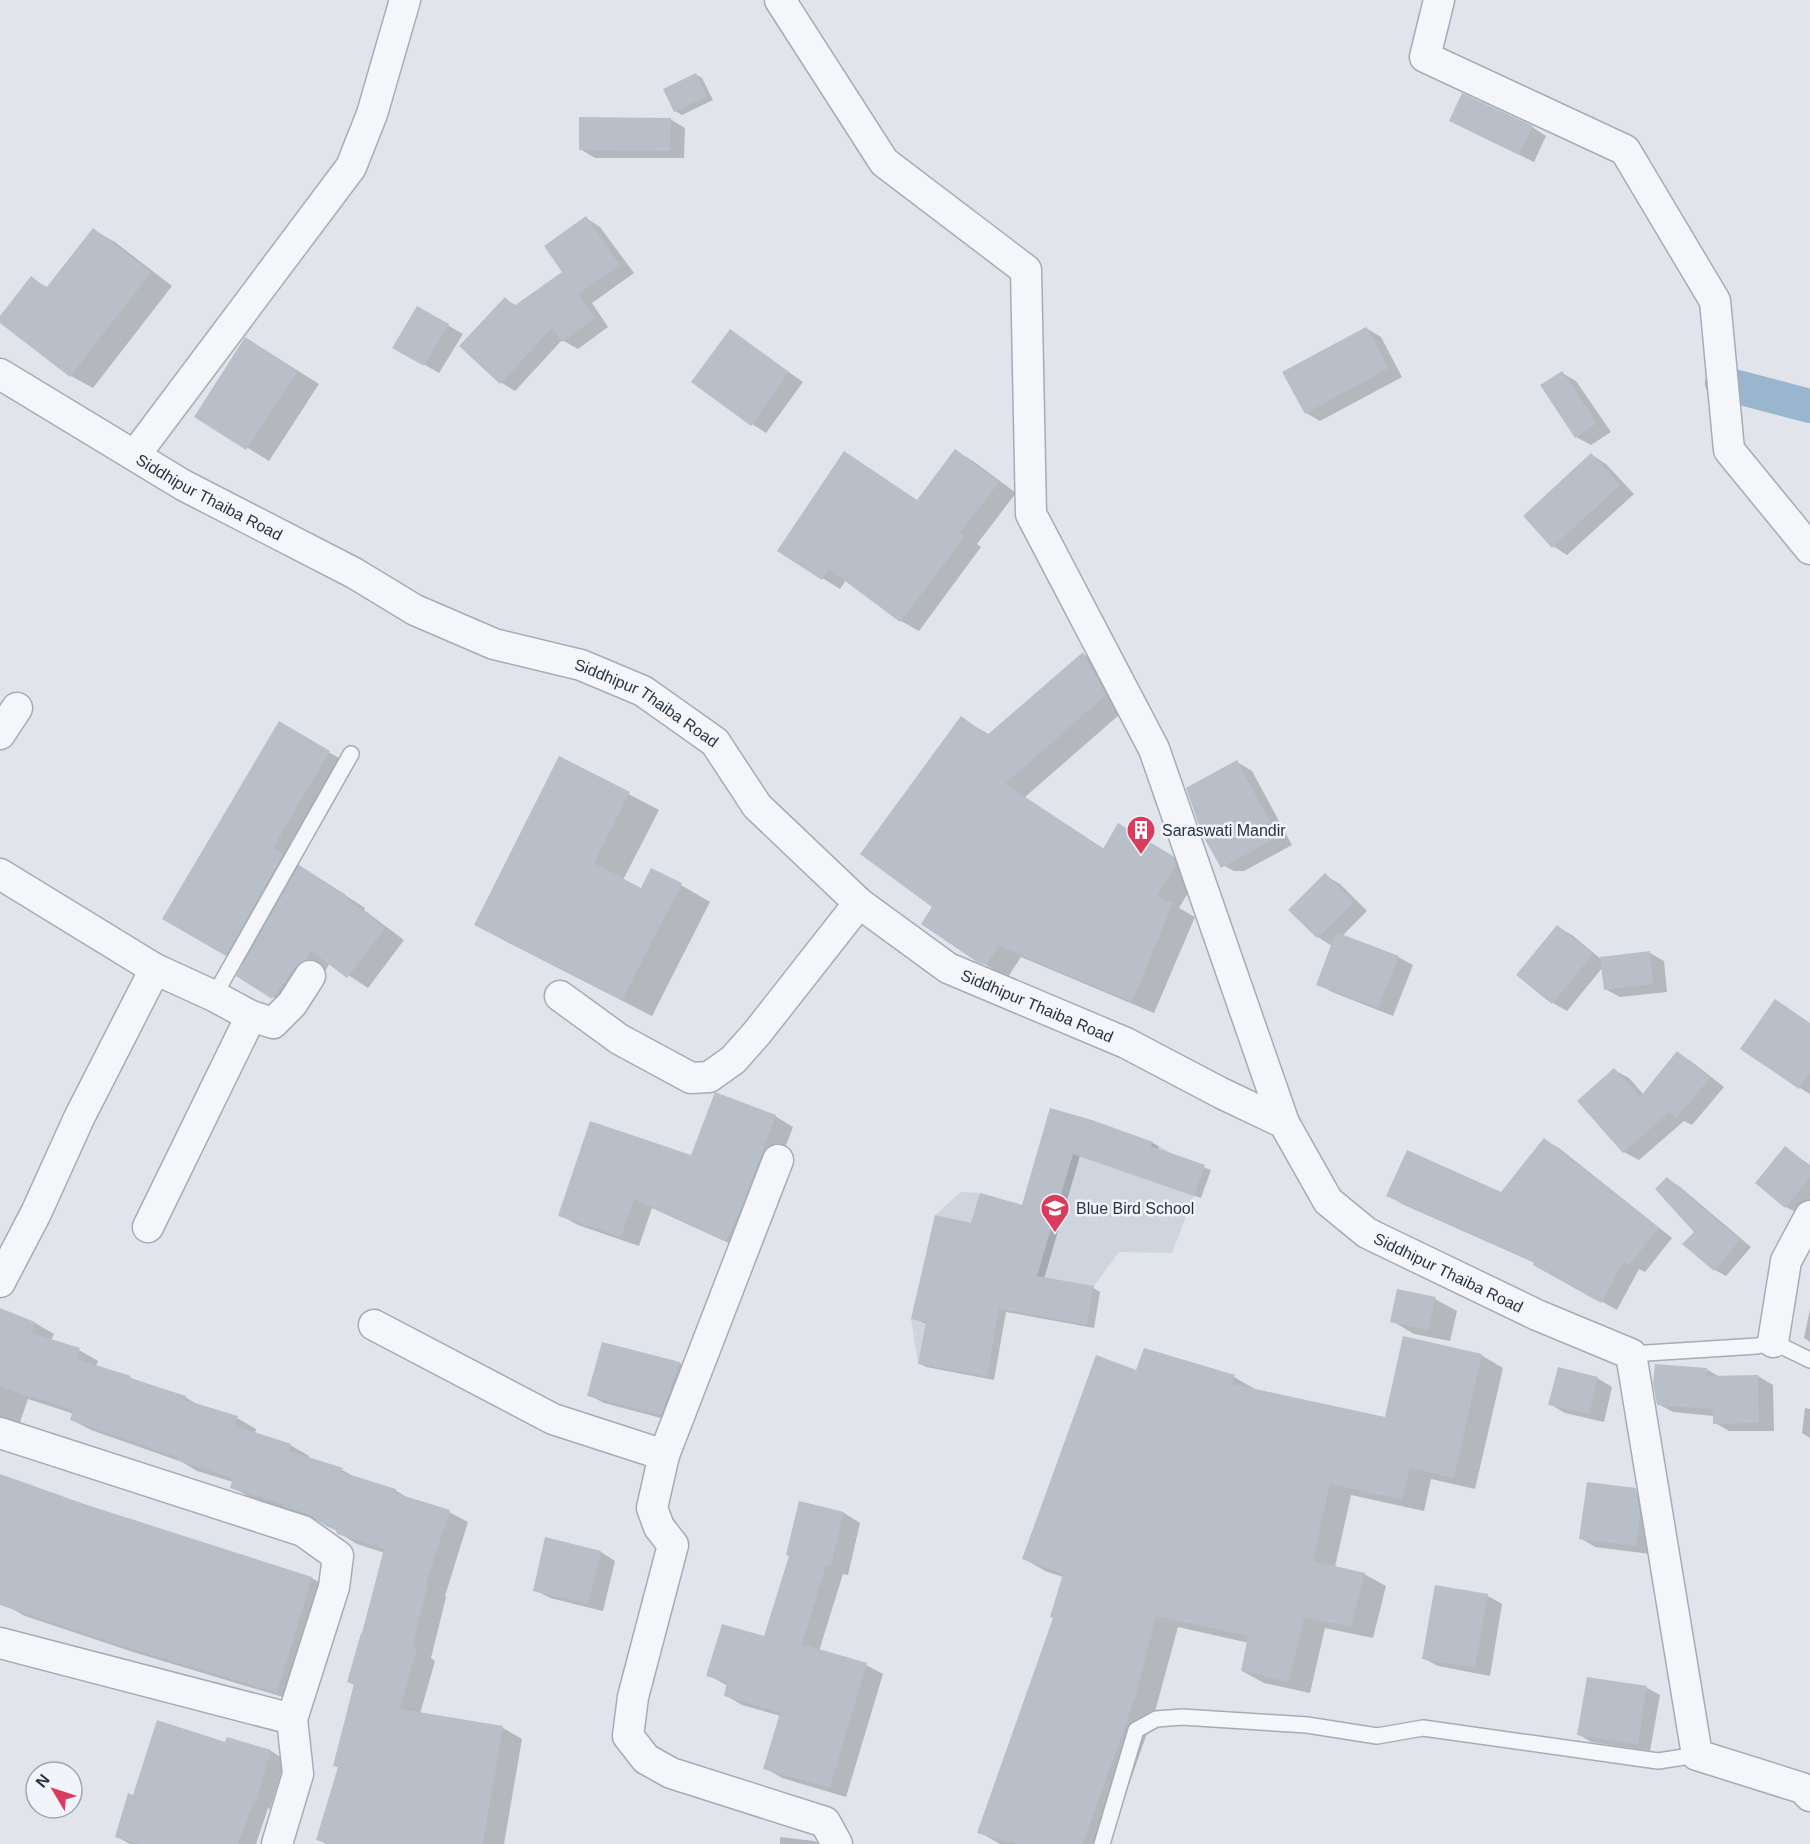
<svg xmlns="http://www.w3.org/2000/svg" width="1810" height="1844" viewBox="0 0 1810 1844" font-family="Arial,sans-serif">
<style>
.built{fill:#cfd5dd}
.shadow{fill:#0003}
.lines{fill:none;stroke-linecap:round;stroke-linejoin:round}
.canal{stroke:#99b6ce;stroke-width:34}
.building{fill:#b8bfc9}
.service-casing{stroke:#a6acb6;stroke-width:18}
.minor-casing{stroke:#a6acb6;stroke-width:33}
.service{stroke:#f4f6f9;stroke-width:15}
.minor{stroke:#f4f6f9;stroke-width:30}
.labels{text-anchor:middle;dominant-baseline:central;stroke-width:5;stroke-linejoin:round;paint-order:stroke}
.street-label{font-size:16px;fill:#283444;stroke:#f1f4f8}
.poi-label{font-size:16px;fill:#283444;stroke:#f1f4f8;text-anchor:start}
</style>
<rect width="100%" height="100%" fill="#e1e5eb"/>
<!-- built -->
<path class="built" d="M 1050,1108 L 1153,1142 L 1169,1152 L 1194,1196 L 1172,1253 L 1119,1252 L 1094,1286 L 1087,1325 L 993,1308 L 987,1377 L 918,1364 L 911,1319 L 935,1215 L 961,1192 L 980,1193 L 1022,1205 Z"/>
<!-- shadow -->
<path class="shadow" d="M 695,74 L 702,78 L 713,100 L 682,115 L 675,111 Z
M 670,119 L 685,128 L 684,158 L 595,158 L 580,149 Z
M 1451,121 L 1532,127 L 1546,136 L 1534,162 Z
M 586,218 L 600,227 L 634,273 L 592,303 L 608,327 L 578,349 L 562,340 L 515,391 L 500,382 L 505,299 L 517,306 L 564,272 Z
M 93,230 L 115,242 L 172,286 L 93,388 L 71,376 L 0,321 L 0,319 L 31,278 L 48,288 Z
M 418,308 L 463,334 L 439,373 L 394,347 Z
M 1366,328 L 1381,337 L 1402,377 L 1320,421 L 1306,413 Z
M 730,331 L 803,382 L 766,433 L 752,424 Z
M 268,352 L 319,384 L 269,461 L 196,416 Z
M 1562,373 L 1576,381 L 1611,432 L 1591,445 L 1576,437 Z
M 956,451 L 973,461 L 1016,493 L 977,544 L 981,547 L 919,631 L 901,621 L 846,580 L 840,589 L 779,551 L 918,501 Z
M 1592,455 L 1606,464 L 1634,494 L 1567,555 L 1553,546 Z
M 1083,654 L 1105,666 L 1127,708 L 1025,797 L 1104,849 L 1141,838 L 1195,870 L 1197,878 L 1179,908 L 1195,917 L 1154,1013 L 1021,957 L 1008,977 L 1001,974 L 978,960 L 934,907 L 961,718 L 990,735 Z
M 279,723 L 351,765 L 294,862 L 365,908 L 364,910 L 404,940 L 368,988 L 330,963 L 325,971 L 315,978 L 293,1009 L 238,976 L 244,965 L 164,918 Z
M 560,758 L 659,810 L 623,880 L 642,890 L 681,885 L 710,902 L 652,1016 L 505,941 L 476,924 Z
M 1237,762 L 1252,771 L 1292,845 L 1244,871 L 1234,871 L 1219,863 Z
M 1325,875 L 1340,884 L 1367,911 L 1342,936 L 1398,957 L 1413,965 L 1393,1016 L 1332,992 L 1318,984 L 1332,946 L 1318,937 Z
M 1557,927 L 1572,935 L 1602,960 L 1650,953 L 1664,961 L 1667,992 L 1620,997 L 1605,989 L 1603,967 L 1567,1011 L 1553,1003 Z
M 1810,1023 L 1810,1094 L 1800,1088 Z
M 1678,1053 L 1692,1062 L 1724,1087 L 1692,1125 L 1684,1121 L 1639,1160 L 1624,1152 L 1614,1070 L 1629,1078 L 1644,1095 Z
M 1051,1110 L 1152,1143 L 1159,1147 L 1158,1150 L 1211,1170 L 1201,1198 L 1080,1156 L 1044,1279 L 1093,1288 L 1100,1292 L 1094,1328 L 1006,1312 L 994,1380 L 926,1367 L 919,1363 L 927,1324 L 913,1318 L 972,1225 L 1023,1207 Z
M 775,1116 L 793,1127 L 760,1214 L 744,1250 L 652,1208 L 639,1246 L 578,1225 L 560,1215 L 692,1157 Z
M 1544,1140 L 1559,1148 L 1672,1238 L 1645,1272 L 1639,1269 L 1617,1310 L 1535,1264 L 1535,1263 L 1402,1204 L 1388,1195 L 1501,1194 Z
M 1785,1148 L 1810,1165 L 1810,1204 L 1801,1215 L 1786,1207 L 1757,1183 Z
M 1667,1179 L 1679,1186 L 1751,1247 L 1726,1276 L 1715,1270 Z
M 1435,1299 L 1457,1311 L 1450,1341 L 1414,1334 L 1392,1321 Z
M 1810,1309 L 1810,1342 L 1804,1338 Z
M 0,1310 L 35,1323 L 54,1334 L 51,1341 L 79,1350 L 98,1361 L 96,1366 L 185,1397 L 200,1406 L 237,1418 L 256,1429 L 255,1434 L 290,1445 L 309,1456 L 308,1459 L 342,1470 L 357,1478 L 395,1490 L 411,1500 L 449,1512 L 468,1522 L 445,1596 L 446,1597 L 431,1658 L 435,1661 L 420,1714 L 503,1728 L 522,1739 L 504,1844 L 326,1844 L 318,1839 L 340,1768 L 356,1686 L 348,1682 L 385,1553 L 357,1544 L 324,1523 L 251,1498 L 232,1487 L 233,1482 L 197,1471 L 182,1462 L 91,1430 L 72,1420 L 74,1414 L 28,1399 L 19,1425 L 0,1418 Z
M 603,1343 L 680,1363 L 694,1372 L 676,1422 L 604,1403 L 589,1395 Z
M 1481,1355 L 1503,1368 L 1475,1489 L 1431,1479 L 1424,1511 L 1351,1495 L 1335,1567 L 1364,1574 L 1386,1586 L 1373,1638 L 1325,1628 L 1310,1693 L 1264,1683 L 1242,1671 L 1249,1643 L 1178,1627 L 1156,1708 L 1108,1844 L 1000,1844 L 979,1832 L 1055,1618 L 1063,1577 L 1045,1571 L 1023,1558 L 1137,1372 L 1234,1377 L 1255,1389 L 1386,1419 Z
M 1706,1369 L 1720,1377 L 1758,1376 L 1773,1385 L 1774,1431 L 1729,1431 L 1715,1423 L 1714,1416 L 1673,1412 L 1658,1404 Z
M 1597,1378 L 1612,1387 L 1604,1422 L 1565,1413 L 1550,1404 Z
M 1805,1408 L 1810,1409 L 1810,1438 L 1802,1433 Z
M 0,1475 L 31,1485 L 43,1491 L 312,1578 L 327,1587 L 293,1700 L 133,1652 L 25,1616 L 0,1602 Z
M 1635,1490 L 1650,1498 L 1650,1554 L 1595,1547 L 1580,1538 Z
M 844,1513 L 860,1523 L 848,1575 L 843,1574 L 819,1651 L 866,1665 L 883,1674 L 846,1797 L 782,1778 L 765,1768 L 781,1716 L 742,1705 L 725,1695 L 728,1686 L 708,1675 L 765,1638 Z
M 601,1552 L 615,1561 L 603,1611 L 550,1598 L 535,1590 Z
M 1436,1587 L 1488,1596 L 1502,1604 L 1490,1676 L 1438,1666 L 1423,1658 Z
M 1647,1688 L 1660,1695 L 1650,1751 L 1591,1742 L 1578,1734 Z
M 226,1744 L 271,1751 L 285,1760 L 270,1809 L 268,1808 L 256,1844 L 130,1844 L 117,1837 L 134,1797 Z
M 780,1837 L 814,1841 L 820,1844 L 780,1844 Z"/>
<g class="lines">
<!-- canal -->
<path class="canal" d="M 1722,383 L 1810,406"/>
</g>
<!-- building -->
<path class="building" d="M 696,73 L 707,96 L 674,112 L 663,89 Z
M 1462,93 L 1533,126 L 1519,155 L 1449,121 Z
M 579,117 L 671,118 L 670,151 L 579,150 Z
M 586,216 L 620,265 L 578,294 L 595,318 L 562,342 L 552,328 L 500,384 L 459,346 L 505,297 L 514,306 L 562,272 L 544,246 Z
M 93,228 L 151,272 L 70,377 L 0,323 L 0,316 L 31,276 L 46,288 Z
M 417,306 L 449,324 L 424,366 L 392,348 Z
M 1366,327 L 1389,368 L 1305,414 L 1282,372 Z
M 730,329 L 789,372 L 751,426 L 691,382 Z
M 245,337 L 298,371 L 246,450 L 194,417 Z
M 1562,371 L 1597,423 L 1575,438 L 1540,385 Z
M 955,449 L 999,482 L 960,533 L 965,536 L 900,622 L 829,569 L 822,580 L 777,551 L 844,451 L 917,500 Z
M 1591,453 L 1620,485 L 1552,548 L 1523,516 Z
M 1083,652 L 1106,695 L 1005,784 L 1103,849 L 1118,823 L 1173,856 L 1176,865 L 1157,896 L 1173,903 L 1132,1002 L 999,946 L 986,965 L 977,962 L 921,924 L 932,907 L 860,854 L 961,716 L 987,735 Z
M 279,721 L 330,751 L 273,848 L 283,854 L 226,956 L 162,919 Z
M 559,756 L 630,792 L 594,863 L 641,888 L 651,868 L 682,883 L 622,1000 L 474,925 Z
M 1237,760 L 1278,837 L 1221,868 L 1202,834 L 1186,788 Z
M 299,865 L 346,895 L 345,897 L 385,928 L 347,978 L 311,951 L 305,960 L 295,967 L 272,999 L 236,976 Z
M 1325,873 L 1354,902 L 1317,938 L 1288,910 Z
M 1557,925 L 1593,954 L 1552,1004 L 1516,975 Z
M 1336,932 L 1399,956 L 1378,1008 L 1316,985 Z
M 1650,951 L 1653,984 L 1604,990 L 1600,957 Z
M 1775,999 L 1810,1023 L 1810,1073 L 1799,1089 L 1740,1049 Z
M 1677,1051 L 1710,1078 L 1676,1118 L 1669,1112 L 1623,1153 L 1577,1101 L 1614,1068 L 1640,1097 Z
M 715,1092 L 776,1115 L 743,1204 L 726,1241 L 634,1199 L 621,1237 L 558,1216 L 590,1121 L 691,1155 Z
M 1050,1108 L 1092,1120 L 1153,1142 L 1151,1146 L 1205,1165 L 1194,1196 L 1073,1154 L 1037,1276 L 1094,1286 L 1087,1325 L 999,1309 L 987,1377 L 918,1364 L 926,1322 L 911,1319 L 935,1215 L 971,1223 L 980,1193 L 1022,1205 Z
M 1544,1138 L 1659,1228 L 1629,1265 L 1624,1261 L 1601,1303 L 1533,1265 L 1534,1262 L 1386,1196 L 1407,1150 L 1501,1192 Z
M 1785,1146 L 1810,1166 L 1810,1178 L 1785,1208 L 1755,1183 Z
M 1667,1177 L 1740,1240 L 1714,1271 L 1682,1244 L 1694,1232 L 1655,1189 Z
M 1397,1289 L 1436,1297 L 1428,1330 L 1390,1322 Z
M 0,1308 L 35,1322 L 31,1333 L 80,1348 L 76,1359 L 131,1376 L 130,1378 L 186,1396 L 185,1400 L 238,1416 L 235,1426 L 291,1444 L 289,1451 L 343,1468 L 341,1472 L 396,1489 L 395,1493 L 450,1510 L 426,1584 L 428,1585 L 412,1647 L 417,1648 L 400,1709 L 503,1726 L 483,1844 L 330,1844 L 316,1840 L 338,1767 L 333,1766 L 354,1684 L 347,1682 L 361,1633 L 362,1633 L 384,1549 L 337,1534 L 336,1530 L 326,1526 L 309,1515 L 283,1506 L 284,1505 L 230,1488 L 233,1478 L 176,1460 L 177,1457 L 70,1420 L 73,1410 L 0,1387 Z
M 1403,1336 L 1482,1354 L 1454,1478 L 1410,1468 L 1402,1500 L 1330,1484 L 1313,1561 L 1365,1573 L 1351,1627 L 1304,1617 L 1289,1682 L 1241,1671 L 1248,1636 L 1156,1616 L 1136,1695 L 1083,1844 L 1015,1844 L 977,1833 L 1053,1618 L 1050,1617 L 1063,1574 L 1022,1559 L 1096,1355 L 1136,1370 L 1144,1348 L 1235,1375 L 1232,1384 L 1385,1417 Z
M 602,1342 L 680,1362 L 661,1415 L 587,1396 Z
M 1655,1364 L 1707,1368 L 1706,1376 L 1758,1375 L 1759,1423 L 1713,1424 L 1713,1409 L 1657,1405 L 1653,1383 Z
M 1558,1367 L 1598,1377 L 1589,1414 L 1548,1405 Z
M 0,1474 L 87,1505 L 312,1577 L 277,1693 L 116,1644 L 0,1605 Z
M 1587,1482 L 1636,1488 L 1640,1515 L 1636,1546 L 1579,1539 Z
M 799,1501 L 844,1512 L 831,1566 L 826,1565 L 802,1644 L 867,1663 L 830,1788 L 763,1769 L 780,1713 L 724,1696 L 727,1682 L 706,1676 L 722,1624 L 764,1636 L 789,1556 L 786,1555 Z
M 545,1537 L 601,1551 L 588,1604 L 533,1591 Z
M 1435,1585 L 1488,1594 L 1475,1668 L 1422,1659 Z
M 1587,1677 L 1647,1686 L 1638,1745 L 1577,1735 Z
M 157,1720 L 225,1742 L 227,1737 L 271,1750 L 256,1802 L 254,1801 L 238,1844 L 138,1844 L 115,1837 L 128,1793 L 133,1795 Z"/>
<g class="lines">
<!-- service casing -->
<g class="service-casing">
<path id="service" d="M 214,996 L 351,754
M 1631,1354 L 1757,1346 L 1773,1342 L 1810,1360
M 1102,1844 L 1136,1730 L 1156,1719 L 1182,1717 L 1307,1725 L 1377,1736 L 1423,1728 L 1658,1761 L 1697,1755"/>
</g>
<!-- minor casing -->
<g class="minor-casing">
<g id="minor">
<path d="M 780,0 L 884,162 L 1026,270 L 1031,514 L 1154,749 L 1284,1123"/>
<path d="M 1439,0 L 1425,57 L 1625,150 L 1715,301 L 1729,450 L 1810,549"/>
<path id="s1" d="M 0,374 L 183,485 L 354,573 L 415,610 L 494,644 L 581,665 L 643,691 L 715,742 L 757,806 L 859,903 L 948,968 L 1126,1043 L 1221,1093 L 1284,1123 L 1328,1201 L 1367,1233 L 1537,1315 L 1631,1354 L 1697,1755 L 1802,1788 L 1810,1796"/>
<path d="M 135,455 L 351,167 L 372,114 L 405,0"/>
<path d="M 0,734 L 17,708"/>
<path d="M 0,874 L 155,969 L 214,996 L 251,1016 L 273,1023 L 292,1004 L 310,976"/>
<path d="M 560,996 L 619,1039 L 691,1078 L 709,1077 L 733,1060 L 757,1033 L 859,903"/>
<path d="M 778,1160 L 664,1455 L 652,1508 L 659,1527 L 673,1545 L 633,1697 L 628,1736 L 646,1759 L 671,1773 L 825,1822 L 837,1844"/>
<path d="M 148,1227 L 251,1016"/>
<path d="M 0,1282 L 36,1213 L 79,1118 L 155,969"/>
<path d="M 374,1325 L 553,1419 L 664,1455"/>
<path d="M 1773,1342 L 1786,1261 L 1810,1216"/>
<path d="M 0,1433 L 303,1531 L 338,1556 L 334,1587 L 292,1719 L 298,1774 L 277,1844"/>
<path d="M 0,1643 L 292,1719"/>
</g>
</g>
<!-- service -->
<use href="#service" class="service"/>
<!-- minor -->
<use href="#minor" class="minor"/>
</g>
<!-- icons -->
<defs>
<g id="building-pin" transform="scale(1.5)"><path d="M0 17L-7.5 6A9.5 9.5 0 1 1 7.5 6Z" fill="#db3b5d" stroke="#f1f4f8"/><path d="M-4-6H4V6H1V3H-1V6H-4ZM-2.5-4.3h1.7v1.8h-1.7ZM.8-4.3h1.7v1.8H.8ZM-2.5-1h1.7V.8h-1.7ZM.8-1h1.7V.8H.8Z" fill="#fff"/></g>
<g id="school-pin" transform="scale(1.5)"><path d="M0 17L-7.5 6A9.5 9.5 0 1 1 7.5 6Z" fill="#db3b5d" stroke="#f1f4f8"/><path d="M0-5L7-2L0 1L-7-2ZM-4 1L0 2.5L4 1V4Q0 6-4 4Z" fill="#fff"/></g>
</defs>
<g fill-rule="evenodd">
<use href="#building-pin" x="1141" y="830"/>
<use href="#school-pin" x="1055" y="1208"/>
</g>
<g class="labels">
<!-- street labels -->
<g class="street-label">
<text stroke="none"><textPath href="#s1" startOffset="243">Siddhipur Thaiba Road</textPath></text>
<text stroke="none"><textPath href="#s1" startOffset="729">Siddhipur Thaiba Road</textPath></text>
<text stroke="none"><textPath href="#s1" startOffset="1233">Siddhipur Thaiba Road</textPath></text>
<text stroke="none"><textPath href="#s1" startOffset="1737">Siddhipur Thaiba Road</textPath></text>
</g>
<!-- poi labels -->
<g class="poi-label">
<text x="1162" y="830">Saraswati Mandir</text>
<text x="1076" y="1208">Blue Bird School</text>
</g>
</g>
<!-- north arrow -->
<g transform="translate(54 1790) rotate(309)"><circle r="28" fill="#f1f4f8" stroke="#a1a7b0" stroke-width="1.5"/>
<path d="M0-4.5L10 22L0 15L-10 22Z" fill="#db3b5d"/>
<text y="-9" font-size="16" font-weight="bold" text-anchor="middle" fill="#283444">N</text>
</g>
</svg>
